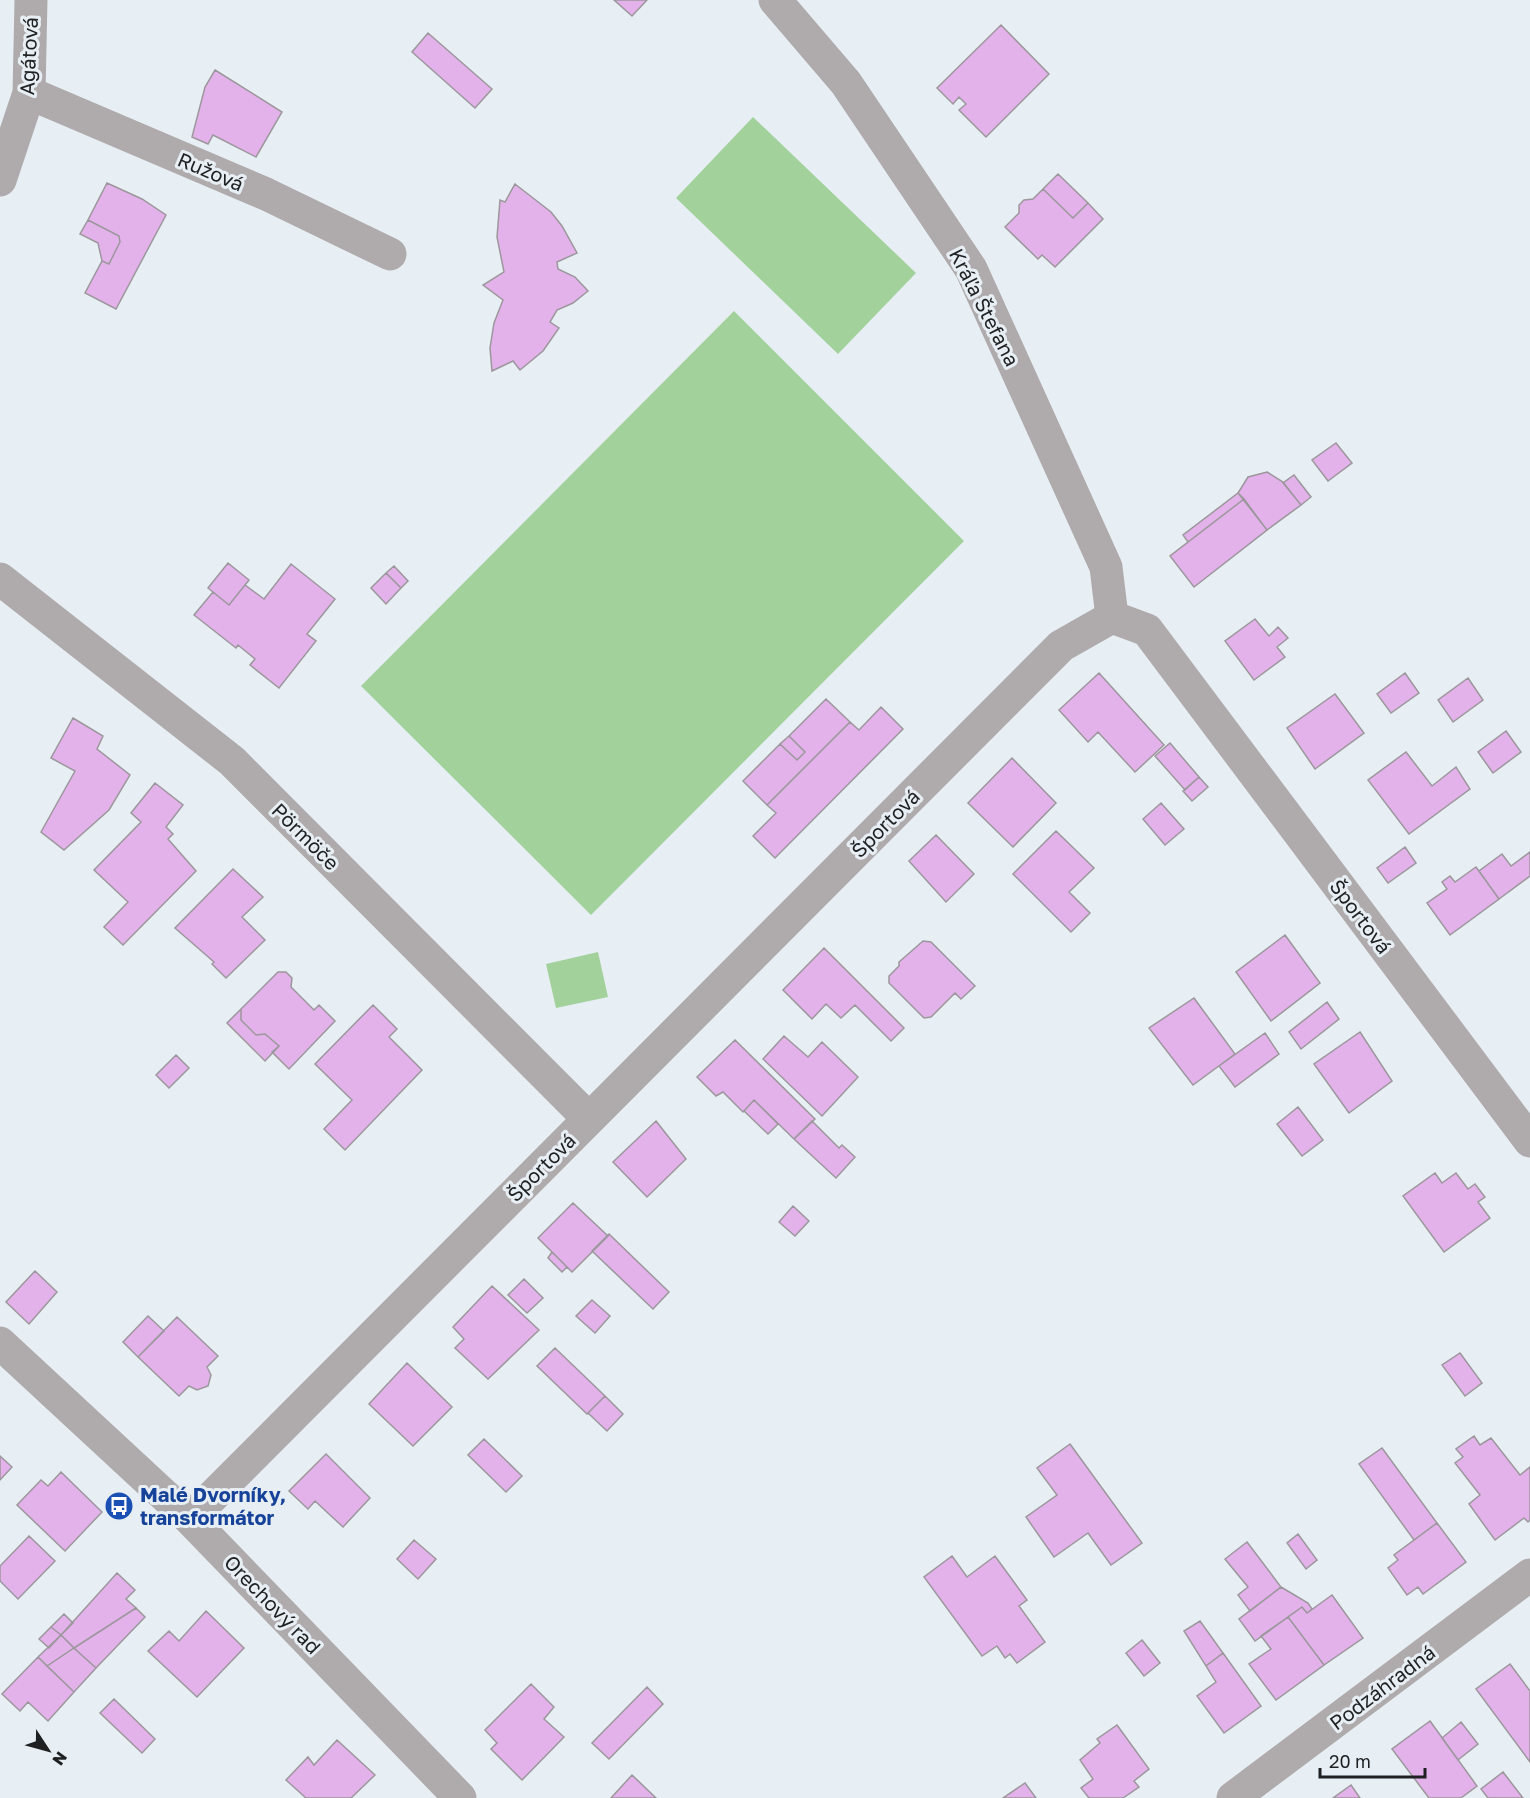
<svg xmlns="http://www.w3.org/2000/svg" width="1530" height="1798" viewBox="0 0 1530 1798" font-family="'Golos Text',sans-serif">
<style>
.green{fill:#a2d19c}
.building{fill:#e3b2eb;stroke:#9c979c;stroke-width:1.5}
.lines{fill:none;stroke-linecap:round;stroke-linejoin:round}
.minor{stroke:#afabac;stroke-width:33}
.labels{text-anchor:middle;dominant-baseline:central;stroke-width:6;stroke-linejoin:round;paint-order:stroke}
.street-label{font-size:20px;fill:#1e2022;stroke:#e8eff4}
.transit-label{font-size:20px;font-weight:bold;fill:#164399;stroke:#e8eff4;text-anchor:start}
</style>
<rect width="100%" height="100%" fill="#e8eff4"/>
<!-- green -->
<path class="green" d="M 753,117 L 916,273 L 838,354 L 676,198 Z
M 734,311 L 964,541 L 591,915 L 361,686 Z
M 598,952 L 608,997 L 556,1008 L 546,964 Z"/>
<!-- building -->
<path class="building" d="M 614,0 L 647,0 L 632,16 Z
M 1001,25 L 1049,74 L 986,137 L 959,110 L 966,104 L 959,97 L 953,104 L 937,88 Z
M 428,33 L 492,89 L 475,108 L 412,52 Z
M 215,70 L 282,112 L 256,157 L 213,135 L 208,144 L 192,137 L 205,87 Z
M 1058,174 L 1088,203 L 1073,218 L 1043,189 Z
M 107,183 L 142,199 L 166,215 L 116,309 L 85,293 L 102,261 L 109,264 L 120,242 L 119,236 L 88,220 Z
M 515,184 L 551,212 L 562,226 L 577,253 L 557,262 L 558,269 L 575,277 L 588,291 L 573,303 L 557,310 L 550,322 L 559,328 L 543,351 L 520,370 L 513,361 L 492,371 L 490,348 L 494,323 L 503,300 L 483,285 L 504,272 L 497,237 L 500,200 L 505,202 Z
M 1043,189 L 1073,218 L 1088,203 L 1103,219 L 1055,267 L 1042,255 L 1038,259 L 1005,227 L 1019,213 L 1019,205 L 1024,200 L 1033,199 Z
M 88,220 L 119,236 L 120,242 L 109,264 L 102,261 L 98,243 L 80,234 Z
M 1336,443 L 1352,463 L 1328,481 L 1312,460 Z
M 1267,472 L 1283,482 L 1301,505 L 1267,530 L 1238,493 L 1248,477 Z
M 1294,475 L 1311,497 L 1301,505 L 1283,483 Z
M 1238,493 L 1244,499 L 1188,542 L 1183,535 Z
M 1244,499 L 1267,530 L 1194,587 L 1170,556 Z
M 228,563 L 249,580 L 229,605 L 208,588 Z
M 291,564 L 335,599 L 307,634 L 316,641 L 279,688 L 250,665 L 255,659 L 238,645 L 236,648 L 194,615 L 213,592 L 229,605 L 245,585 L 264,599 Z
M 394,566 L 408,581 L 401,588 L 386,573 Z
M 386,573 L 401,588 L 386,604 L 371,588 Z
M 1255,619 L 1269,636 L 1278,627 L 1288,638 L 1277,647 L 1285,657 L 1254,680 L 1225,641 Z
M 1099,673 L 1164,745 L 1135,772 L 1098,732 L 1088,742 L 1059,710 Z
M 1405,673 L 1419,693 L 1391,713 L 1377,694 Z
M 1468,678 L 1483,700 L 1453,722 L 1438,700 Z
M 1335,694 L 1364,733 L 1315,769 L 1287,728 Z
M 826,699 L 850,722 L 767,805 L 743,781 L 780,744 L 797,760 L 805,752 L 789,736 Z
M 881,707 L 903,729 L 775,858 L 753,836 L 776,813 L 767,805 L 850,722 L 859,730 Z
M 73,718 L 103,736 L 97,749 L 130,775 L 109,810 L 64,850 L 41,832 L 75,771 L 51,758 Z
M 1506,731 L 1521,752 L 1493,773 L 1478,752 Z
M 789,736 L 805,752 L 797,760 L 780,744 Z
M 1170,743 L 1199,777 L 1185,790 L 1155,756 Z
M 1406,752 L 1432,786 L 1456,767 L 1470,789 L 1409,834 L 1368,780 Z
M 1012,758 L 1056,803 L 1013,847 L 968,803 Z
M 1199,777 L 1208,787 L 1192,801 L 1183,791 Z
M 155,783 L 183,805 L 166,827 L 173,834 L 168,839 L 196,871 L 123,945 L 104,927 L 128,902 L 94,870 L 141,822 L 131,813 Z
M 1161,803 L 1184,829 L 1165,845 L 1143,819 Z
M 1056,831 L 1094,868 L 1069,892 L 1090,913 L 1071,932 L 1013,874 Z
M 936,835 L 974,874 L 946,902 L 909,861 Z
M 1405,847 L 1416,863 L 1388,883 L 1377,868 Z
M 1530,852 L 1530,876 L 1499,899 L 1479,871 L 1502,854 L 1511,866 Z
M 1476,867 L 1499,899 L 1450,935 L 1427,903 L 1447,889 L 1442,882 L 1450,876 L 1455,882 Z
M 233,869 L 263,897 L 242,917 L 265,940 L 226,978 L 212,964 L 214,962 L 175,928 Z
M 1285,935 L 1320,983 L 1271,1021 L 1236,972 Z
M 923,941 L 931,942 L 975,986 L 961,999 L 955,993 L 931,1017 L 924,1018 L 889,983 L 889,976 L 899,966 L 899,962 Z
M 824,948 L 904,1028 L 891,1041 L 855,1005 L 841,1018 L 826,1004 L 812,1019 L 783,990 Z
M 278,972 L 286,972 L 292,978 L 291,987 L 314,1010 L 319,1005 L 335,1021 L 289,1069 L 272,1052 L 279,1046 L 265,1034 L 256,1035 L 241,1020 L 241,1009 Z
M 1194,998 L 1235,1054 L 1193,1085 L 1149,1028 Z
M 1327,1002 L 1339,1019 L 1301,1049 L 1289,1032 Z
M 373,1005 L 397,1029 L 389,1037 L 422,1070 L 345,1150 L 324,1129 L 352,1100 L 315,1064 Z
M 241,1009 L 241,1020 L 256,1035 L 265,1034 L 279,1046 L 265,1061 L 227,1023 Z
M 1360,1032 L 1392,1081 L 1349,1113 L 1314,1064 Z
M 1265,1033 L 1279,1054 L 1235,1087 L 1219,1066 Z
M 784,1036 L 808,1057 L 822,1042 L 858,1077 L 822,1116 L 763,1059 Z
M 735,1040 L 815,1119 L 794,1139 L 754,1100 L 743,1112 L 723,1092 L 716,1096 L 697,1077 Z
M 176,1055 L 189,1068 L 169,1088 L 156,1075 Z
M 754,1100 L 778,1124 L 768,1134 L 744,1111 Z
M 1298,1107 L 1323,1140 L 1302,1156 L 1277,1124 Z
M 656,1121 L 686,1159 L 647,1197 L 613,1162 Z
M 812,1121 L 839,1148 L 842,1145 L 855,1157 L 836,1178 L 794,1139 Z
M 1435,1173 L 1442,1183 L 1456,1173 L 1468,1189 L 1475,1184 L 1485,1197 L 1478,1202 L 1490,1218 L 1444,1252 L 1403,1196 Z
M 573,1203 L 608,1236 L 572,1272 L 538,1238 Z
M 793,1206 L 809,1221 L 795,1236 L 779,1222 Z
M 609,1234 L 669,1292 L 653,1309 L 592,1251 Z
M 552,1252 L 567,1267 L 562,1272 L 548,1258 Z
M 35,1271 L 57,1292 L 29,1324 L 6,1302 Z
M 524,1279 L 543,1298 L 527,1313 L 508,1295 Z
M 492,1286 L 539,1330 L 488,1379 L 455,1348 L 464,1339 L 453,1327 Z
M 592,1300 L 610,1316 L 595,1333 L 576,1316 Z
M 148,1316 L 164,1331 L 138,1357 L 123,1342 Z
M 177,1317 L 218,1356 L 207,1367 L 211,1375 L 208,1386 L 197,1390 L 189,1386 L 179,1396 L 138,1357 Z
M 555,1348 L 605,1396 L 587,1414 L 537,1366 Z
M 1460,1353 L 1482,1383 L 1465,1396 L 1442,1365 Z
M 407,1363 L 452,1407 L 413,1446 L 369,1404 Z
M 605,1396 L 623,1414 L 607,1431 L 588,1413 Z
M 1474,1436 L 1480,1445 L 1491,1438 L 1520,1475 L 1530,1467 L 1530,1520 L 1528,1522 L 1524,1518 L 1495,1540 L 1469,1504 L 1480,1495 L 1455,1463 L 1463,1457 L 1456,1449 Z
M 484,1439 L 522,1476 L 506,1492 L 468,1455 Z
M 1070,1444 L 1142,1543 L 1111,1565 L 1088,1533 L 1054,1557 L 1026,1517 L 1057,1495 L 1037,1468 Z
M 1382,1448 L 1437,1523 L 1414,1540 L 1359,1464 Z
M 326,1454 L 370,1498 L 343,1527 L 315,1501 L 308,1509 L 289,1491 Z
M 0,1456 L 12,1467 L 0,1480 Z
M 61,1472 L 102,1512 L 65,1551 L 17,1505 L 41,1480 L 48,1486 Z
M 1437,1523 L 1466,1562 L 1423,1594 L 1418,1587 L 1407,1595 L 1388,1568 L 1398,1560 L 1394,1555 Z
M 1298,1534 L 1317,1560 L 1306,1569 L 1287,1543 Z
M 29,1536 L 55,1561 L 18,1599 L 0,1581 L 0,1566 Z
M 414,1540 L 436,1559 L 418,1579 L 397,1559 Z
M 1247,1542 L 1281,1587 L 1250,1611 L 1238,1595 L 1248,1587 L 1225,1559 Z
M 952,1556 L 967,1577 L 995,1556 L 1027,1600 L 1019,1606 L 1045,1642 L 1017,1663 L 1010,1654 L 1005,1658 L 997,1646 L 982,1656 L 924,1577 Z
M 117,1573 L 135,1590 L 126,1599 L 136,1608 L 74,1648 L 61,1635 Z
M 1281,1587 L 1308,1603 L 1312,1609 L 1307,1613 L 1302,1607 L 1255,1641 L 1239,1619 Z
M 1332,1595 L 1363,1638 L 1324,1665 L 1288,1617 L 1302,1607 L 1307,1613 Z
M 136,1608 L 145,1617 L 96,1668 L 74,1648 Z
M 206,1611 L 244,1648 L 197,1697 L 148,1651 L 169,1631 L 179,1641 Z
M 64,1614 L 73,1623 L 61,1635 L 51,1627 Z
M 1288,1617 L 1324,1665 L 1276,1700 L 1249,1664 L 1271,1649 L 1261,1636 Z
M 1200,1621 L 1223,1653 L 1206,1666 L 1184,1631 Z
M 51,1627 L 61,1635 L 49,1648 L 39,1639 Z
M 61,1635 L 74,1648 L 47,1666 L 38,1657 Z
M 1142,1640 L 1160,1663 L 1144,1676 L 1126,1653 Z
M 74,1648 L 96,1668 L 74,1692 L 47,1666 Z
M 1223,1653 L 1261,1706 L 1224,1733 L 1197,1696 L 1216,1682 L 1206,1666 Z
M 38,1657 L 74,1692 L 48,1721 L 28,1702 L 20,1711 L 2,1694 Z
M 1510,1664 L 1530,1691 L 1530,1762 L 1476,1689 Z
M 531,1684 L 554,1707 L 544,1719 L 564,1737 L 522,1780 L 491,1749 L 497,1743 L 485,1730 Z
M 647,1687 L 663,1704 L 609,1759 L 592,1743 Z
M 114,1699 L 155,1739 L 142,1753 L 100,1713 Z
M 1430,1721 L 1477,1786 L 1461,1798 L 1429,1798 L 1392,1749 Z
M 1461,1722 L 1478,1744 L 1458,1760 L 1442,1738 Z
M 1117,1725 L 1149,1769 L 1134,1781 L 1139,1787 L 1123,1798 L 1089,1798 L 1081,1788 L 1093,1779 L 1080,1760 L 1100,1743 L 1097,1739 Z
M 337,1740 L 375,1775 L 351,1798 L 306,1798 L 286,1780 L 308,1757 L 314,1765 Z
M 1503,1772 L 1523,1798 L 1488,1798 L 1481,1789 Z
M 632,1775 L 656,1798 L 611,1798 Z
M 1025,1783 L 1036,1798 L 1003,1798 Z
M 1351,1785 L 1360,1798 L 1333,1798 Z"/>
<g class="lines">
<!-- minor -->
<path class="minor" d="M 775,0 L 846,83 L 971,269 L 1106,567 L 1112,617
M 29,93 L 266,194 L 390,254
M 0,180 L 29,93 L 31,0
M 0,579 L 232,761 L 589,1119
M 0,1343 L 190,1519 L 460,1798
M 190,1519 L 1061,646 L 1112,617 L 1147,630 L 1530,1141
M 1233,1798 L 1530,1575"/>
</g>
<!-- icons -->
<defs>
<g id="bus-disc" transform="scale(1.5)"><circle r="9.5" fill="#1a4fb4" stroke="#e8eff4"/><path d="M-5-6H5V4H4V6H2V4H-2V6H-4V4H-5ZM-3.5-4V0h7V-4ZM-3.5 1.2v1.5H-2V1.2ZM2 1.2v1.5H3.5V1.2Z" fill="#fff"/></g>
</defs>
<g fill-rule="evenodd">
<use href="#bus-disc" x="119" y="1506"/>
</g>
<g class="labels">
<!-- street labels -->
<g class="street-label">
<text transform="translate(28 56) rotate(-87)">Agátová</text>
<text transform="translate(211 171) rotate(23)">Ružová</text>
<text transform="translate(985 307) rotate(63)">Kráľa Štefana</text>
<text transform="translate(885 823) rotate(-45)">Športová</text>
<text transform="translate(306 836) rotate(45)">Pörmöče</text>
<text transform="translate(1361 916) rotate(53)">Športová</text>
<text transform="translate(541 1167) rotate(-45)">Športová</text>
<text transform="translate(273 1604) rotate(46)">Orechový rad</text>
<text transform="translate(1382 1687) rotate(-37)">Podzáhradná</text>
</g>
<!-- transit labels -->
<g class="transit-label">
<text x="140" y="1494">Malé Dvorníky,<tspan x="140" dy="23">transformátor</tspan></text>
</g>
</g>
<!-- north arrow -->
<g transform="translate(48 1750) rotate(126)" stroke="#e8eff4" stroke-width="4.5" paint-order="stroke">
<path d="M0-4.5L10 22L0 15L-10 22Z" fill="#1e2022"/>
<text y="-9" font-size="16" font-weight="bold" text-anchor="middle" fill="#1e2022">N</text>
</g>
<!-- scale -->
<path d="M1320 1768v9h105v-9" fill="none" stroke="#1e2022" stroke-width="3"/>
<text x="1329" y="1768" font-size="18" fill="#1e2022" stroke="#e8eff4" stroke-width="4.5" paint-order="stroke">20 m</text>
</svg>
